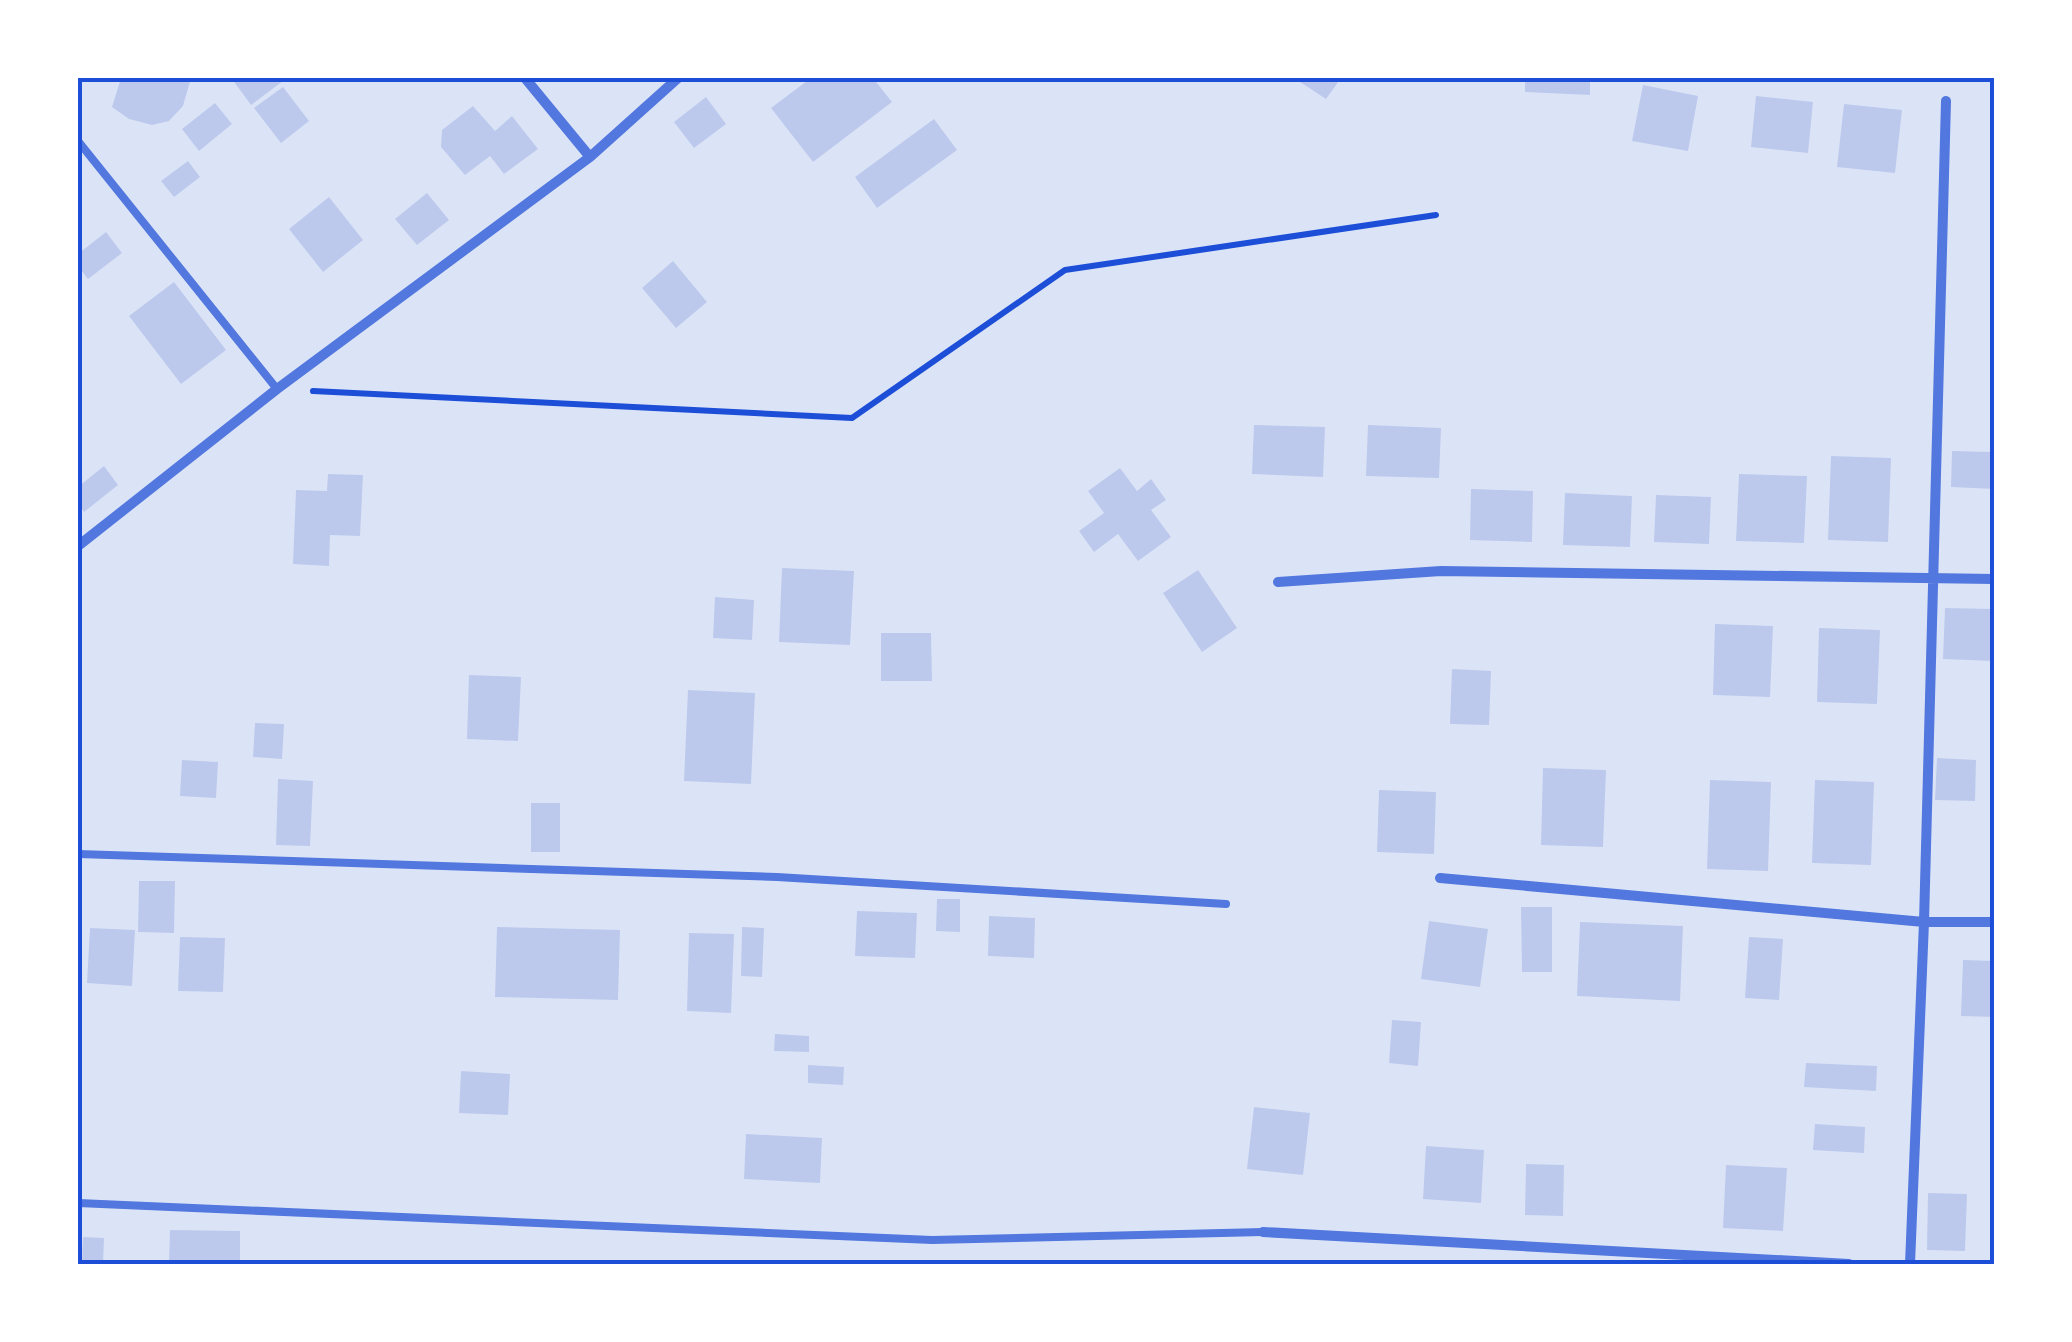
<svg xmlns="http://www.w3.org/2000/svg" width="2072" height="1342" viewBox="0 0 2072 1342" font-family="Overpass,sans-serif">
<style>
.green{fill:#dbe4f7}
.building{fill:#bdc9ec}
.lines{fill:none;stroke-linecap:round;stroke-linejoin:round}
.path{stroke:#1d4ed8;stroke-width:6}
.service{stroke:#5277de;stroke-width:8}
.minor{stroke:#5277de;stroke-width:10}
.neatline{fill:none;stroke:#1d4ed8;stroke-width:4}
</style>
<rect width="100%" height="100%" fill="#f2f2f2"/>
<!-- green -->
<path class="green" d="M 78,78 L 1994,78 L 1994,1264 L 78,1264 Z"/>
<!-- building -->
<path class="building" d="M 121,78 L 191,78 L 183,106 L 169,121 L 152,125 L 129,119 L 112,107 Z
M 235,78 L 280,78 L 283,81 L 251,105 L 232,79 Z
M 811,78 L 873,78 L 892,102 L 813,162 L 771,108 Z
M 1294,78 L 1341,78 L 1326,99 Z
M 1525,78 L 1590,78 L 1590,95 L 1525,92 Z
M 1643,85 L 1698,96 L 1688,151 L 1632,141 Z
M 283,87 L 309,121 L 281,143 L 254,108 Z
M 1756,96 L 1813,102 L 1808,153 L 1751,147 Z
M 706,97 L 726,124 L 694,148 L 674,122 Z
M 215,103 L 232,124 L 199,151 L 182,129 Z
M 1844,104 L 1902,110 L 1895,173 L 1837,167 Z
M 473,106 L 495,131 L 512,116 L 538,149 L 504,174 L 490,156 L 465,175 L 441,147 L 442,130 Z
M 934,119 L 957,150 L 877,208 L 855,177 Z
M 188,161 L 200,177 L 174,197 L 161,181 Z
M 427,193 L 449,220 L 417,245 L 395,219 Z
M 329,197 L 363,240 L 323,272 L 289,229 Z
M 106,232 L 122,253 L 88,279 L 78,266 L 78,254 Z
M 673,261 L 707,302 L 676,328 L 642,288 Z
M 174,282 L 226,350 L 181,384 L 129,316 Z
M 1254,425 L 1325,427 L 1323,477 L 1252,474 Z
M 1368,425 L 1441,428 L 1439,478 L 1366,476 Z
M 1952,451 L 1994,452 L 1994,489 L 1951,487 Z
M 1831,456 L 1891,458 L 1888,542 L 1828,540 Z
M 104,466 L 118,485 L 84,512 L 78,503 L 78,487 Z
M 1120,468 L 1137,491 L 1151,479 L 1166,500 L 1151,510 L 1171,537 L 1138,561 L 1118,534 L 1094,552 L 1079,531 L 1104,513 L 1088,491 Z
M 328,474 L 363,475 L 360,536 L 330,535 L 329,566 L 293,564 L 296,490 L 327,491 Z
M 1739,474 L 1807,476 L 1804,543 L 1736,541 Z
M 1471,489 L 1533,491 L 1532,542 L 1470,540 Z
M 1565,493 L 1632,496 L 1630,547 L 1563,545 Z
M 1656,495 L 1711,497 L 1709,544 L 1654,542 Z
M 782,568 L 854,571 L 850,645 L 779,642 Z
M 1198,570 L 1237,628 L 1202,652 L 1163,593 Z
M 715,597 L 754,600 L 752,640 L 713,638 Z
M 1945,608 L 1994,609 L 1994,661 L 1943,659 Z
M 1715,624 L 1773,626 L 1770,697 L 1713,695 Z
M 1819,628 L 1880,630 L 1877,704 L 1817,702 Z
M 881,633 L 931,633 L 932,681 L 881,681 Z
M 1452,669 L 1491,671 L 1489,725 L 1450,724 Z
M 469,675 L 521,677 L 518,741 L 467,739 Z
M 688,690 L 755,693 L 751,784 L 684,781 Z
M 255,723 L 284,724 L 282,759 L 253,757 Z
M 1937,758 L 1976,760 L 1975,801 L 1935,800 Z
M 182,760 L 218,762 L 216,798 L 180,796 Z
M 1543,768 L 1606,770 L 1603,847 L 1541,845 Z
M 278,779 L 313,781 L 310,846 L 276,845 Z
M 1710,780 L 1771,782 L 1768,871 L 1707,869 Z
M 1815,780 L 1874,782 L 1871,865 L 1812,863 Z
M 1379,790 L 1436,792 L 1434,854 L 1377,852 Z
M 531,803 L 560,803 L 560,852 L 531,852 Z
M 139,881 L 175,881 L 174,933 L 138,932 Z
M 937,899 L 960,899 L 960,932 L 936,931 Z
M 1521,907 L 1552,907 L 1552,972 L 1522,972 Z
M 857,911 L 917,913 L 915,958 L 855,956 Z
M 989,916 L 1035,918 L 1034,958 L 988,956 Z
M 1429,921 L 1488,929 L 1480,987 L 1421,979 Z
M 1580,922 L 1683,926 L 1680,1001 L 1577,996 Z
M 497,927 L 620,930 L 618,1000 L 495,997 Z
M 742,927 L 764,928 L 762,977 L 741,976 Z
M 90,928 L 135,930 L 132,986 L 87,983 Z
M 689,933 L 734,934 L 731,1013 L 687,1011 Z
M 180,937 L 225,938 L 223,992 L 178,991 Z
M 1749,937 L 1783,939 L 1779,1000 L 1745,998 Z
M 1963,960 L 1994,961 L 1994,1017 L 1961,1016 Z
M 1392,1020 L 1421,1022 L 1418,1066 L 1389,1063 Z
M 775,1034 L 809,1036 L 809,1052 L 774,1051 Z
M 1806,1063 L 1877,1066 L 1876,1091 L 1804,1087 Z
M 808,1065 L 844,1067 L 843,1085 L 808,1083 Z
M 461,1071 L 510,1074 L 508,1115 L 459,1113 Z
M 1254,1107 L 1310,1113 L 1303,1175 L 1247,1169 Z
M 1815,1124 L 1865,1127 L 1864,1153 L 1813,1150 Z
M 746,1134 L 822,1138 L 820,1183 L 744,1179 Z
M 1426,1146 L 1484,1150 L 1481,1203 L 1423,1199 Z
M 1526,1164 L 1564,1165 L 1563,1216 L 1525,1215 Z
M 1726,1165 L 1787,1168 L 1783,1231 L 1723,1228 Z
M 1928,1193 L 1967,1194 L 1965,1251 L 1927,1250 Z
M 170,1230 L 240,1231 L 240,1264 L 169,1264 Z
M 83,1237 L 104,1238 L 103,1264 L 82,1264 Z"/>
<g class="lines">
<!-- path -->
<path class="path" d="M 313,391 L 852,418 L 1065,270 L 1436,215"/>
<!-- service -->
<path class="service" d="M 78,141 L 277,389
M 78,854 L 777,877 L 1226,904
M 78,1203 L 932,1240 L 1263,1232"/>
<!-- minor -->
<path class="minor" d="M 525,78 L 590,157
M 78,546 L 277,389 L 590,157 L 678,78
M 1278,582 L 1441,571 L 1994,579
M 1440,878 L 1924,922 L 1994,922
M 1263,1232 L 1849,1264
M 1910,1264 L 1924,922 L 1946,101"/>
</g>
<!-- border -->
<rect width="2072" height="1342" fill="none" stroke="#ffffff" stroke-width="160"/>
<rect x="80" y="80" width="1912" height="1182" class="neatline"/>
</svg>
